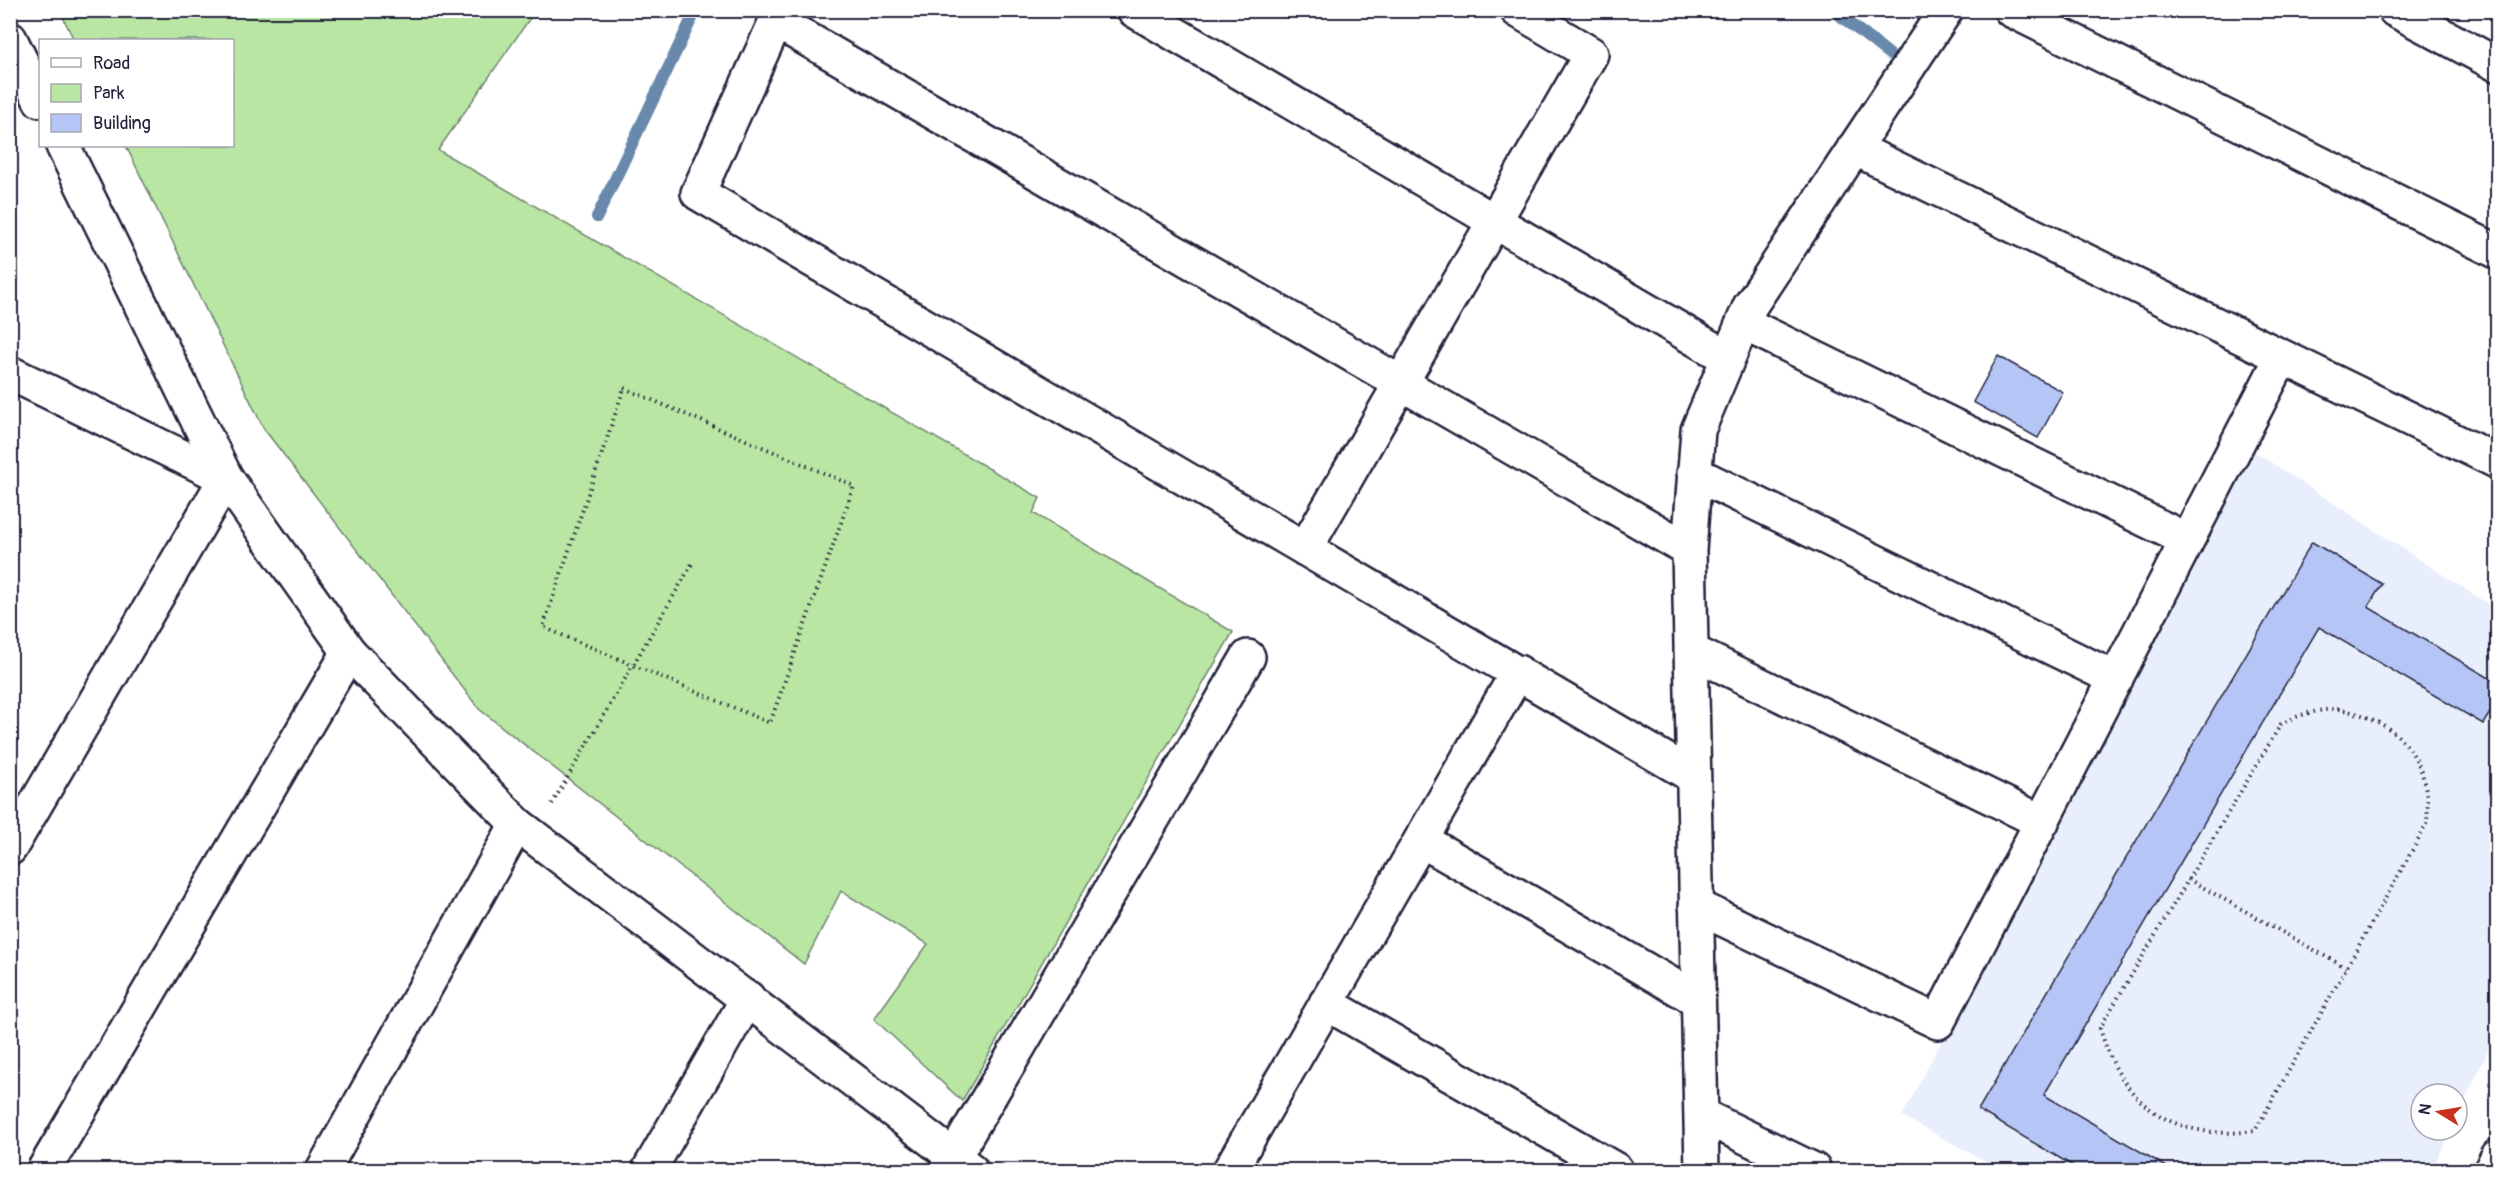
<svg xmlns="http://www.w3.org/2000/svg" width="2508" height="1181" viewBox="0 0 2508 1181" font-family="Pangolin,sans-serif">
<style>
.built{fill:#e9eefc}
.green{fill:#b9e6a3;stroke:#6e846f;stroke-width:1.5}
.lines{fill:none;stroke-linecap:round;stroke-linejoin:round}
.stream{stroke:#6889ab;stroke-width:12}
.building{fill:#b5c6f6;stroke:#22223b;stroke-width:1.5}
.minor-casing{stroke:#22223b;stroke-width:38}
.tertiary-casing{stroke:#22223b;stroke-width:38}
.secondary-casing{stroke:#22223b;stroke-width:38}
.path{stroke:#22223b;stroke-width:4;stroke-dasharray:1.5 4.5;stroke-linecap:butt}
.minor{stroke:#fff;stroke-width:33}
.tertiary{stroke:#fff;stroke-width:33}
.secondary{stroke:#fff;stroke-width:33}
</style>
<rect width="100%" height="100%" fill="#fff"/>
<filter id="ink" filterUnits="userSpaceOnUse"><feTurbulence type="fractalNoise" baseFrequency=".0167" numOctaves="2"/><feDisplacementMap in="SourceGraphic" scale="12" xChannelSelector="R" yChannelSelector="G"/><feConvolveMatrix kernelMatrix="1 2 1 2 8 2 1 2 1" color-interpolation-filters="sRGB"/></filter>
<g filter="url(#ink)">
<!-- built -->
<path class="built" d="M 2252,450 L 2497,610 L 2497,1031 L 2457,1118 L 2457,1094 L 2421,1094 L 2421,1130 L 2451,1130 L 2432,1170 L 2002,1170 L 1902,1116 Z"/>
<!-- green -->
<path class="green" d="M 60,11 L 535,11 L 438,150 L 1040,498 L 1033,513 L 1233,632 L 962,1101 L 874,1019 L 928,944 L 841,891 L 804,964 L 479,709 L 264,429 L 126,146 L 232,146 L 232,40 L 74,40 Z"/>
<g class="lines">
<!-- stream -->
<path class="stream" d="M 1833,10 L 1889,54
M 597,217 L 696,10"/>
</g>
<!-- building -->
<path class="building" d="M 1998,356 L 2063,392 L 2038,438 L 1973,402 Z
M 2312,542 L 2382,584 L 2368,607 L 2498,683 L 2498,700 L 2483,724 L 2319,627 L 2044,1095 L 2172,1170 L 2080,1170 L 1978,1110 Z"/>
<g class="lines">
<!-- minor casing -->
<g class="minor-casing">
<path id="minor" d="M 781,10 L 698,193 L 1693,776
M 1134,10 L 1728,358
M 2011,10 L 2498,252
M 2395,10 L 2498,65
M 776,21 L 1689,550
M 1854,148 L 2498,462
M 1743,323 L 2187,540
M 1694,473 L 2116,679
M 1305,549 L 1591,54 L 1517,10
M 1691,651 L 2042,822
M 1421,840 L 1698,1000
M 10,848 L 226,478
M 1696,906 L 1938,1022 L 2282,357
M 1326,1003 L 1616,1170
M 1701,1115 L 1814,1170
M 44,1170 L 349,652
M 323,1170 L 517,824
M 649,1170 L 748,998
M 946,1170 L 1248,657
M 1230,1170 L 1518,672
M 1702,1170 L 1689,550 L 1698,430 L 1750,306 L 1946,10"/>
</g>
<!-- tertiary casing -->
<g class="tertiary-casing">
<path id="tertiary" d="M 10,373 L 226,478
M 2491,1170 L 2498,1156"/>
</g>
<!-- secondary casing -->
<g class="secondary-casing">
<path id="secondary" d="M 10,39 L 40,100
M 63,146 L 226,478 L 349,652 L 517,824 L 971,1170"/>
</g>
<!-- path -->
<path class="path" d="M 624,388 L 854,486 L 770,723 L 543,627 Z
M 2338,709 C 2401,720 2432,761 2427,824 L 2255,1131 C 2175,1141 2122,1107 2100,1028 L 2281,724 C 2300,714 2316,710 2338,709 Z
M 552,804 L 692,564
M 2188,879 L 2348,969"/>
<!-- minor -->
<use href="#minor" class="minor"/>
<!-- tertiary -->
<use href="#tertiary" class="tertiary"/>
<!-- secondary -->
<use href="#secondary" class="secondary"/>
</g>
</g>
<!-- margin -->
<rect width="2508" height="1181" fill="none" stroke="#fff" stroke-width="36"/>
<rect x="18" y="18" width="2472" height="1145" fill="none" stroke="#22223b" stroke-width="2" filter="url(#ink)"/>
<!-- legend -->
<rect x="39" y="39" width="195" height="108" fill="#ffffff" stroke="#a7a7b1" stroke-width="1.5"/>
<rect x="51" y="58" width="30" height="9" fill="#ffffff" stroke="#a7a7b1" stroke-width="1.5"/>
<text x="93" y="69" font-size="18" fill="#22223b">Road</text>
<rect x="51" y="84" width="30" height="18" fill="#b9e6a3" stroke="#a7a7b1" stroke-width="1.5"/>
<text x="93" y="99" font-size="18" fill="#22223b">Park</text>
<rect x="51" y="114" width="30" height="18" fill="#b5c6f6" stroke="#a7a7b1" stroke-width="1.5"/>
<text x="93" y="129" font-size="18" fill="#22223b">Building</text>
<!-- north arrow -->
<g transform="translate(2439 1112) rotate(281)"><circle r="28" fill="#ffffff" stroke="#a7a7b1" stroke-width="1.5"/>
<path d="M0-4.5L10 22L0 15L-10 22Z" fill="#c8321e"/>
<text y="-9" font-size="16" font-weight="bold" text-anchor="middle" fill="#22223b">N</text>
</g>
</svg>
